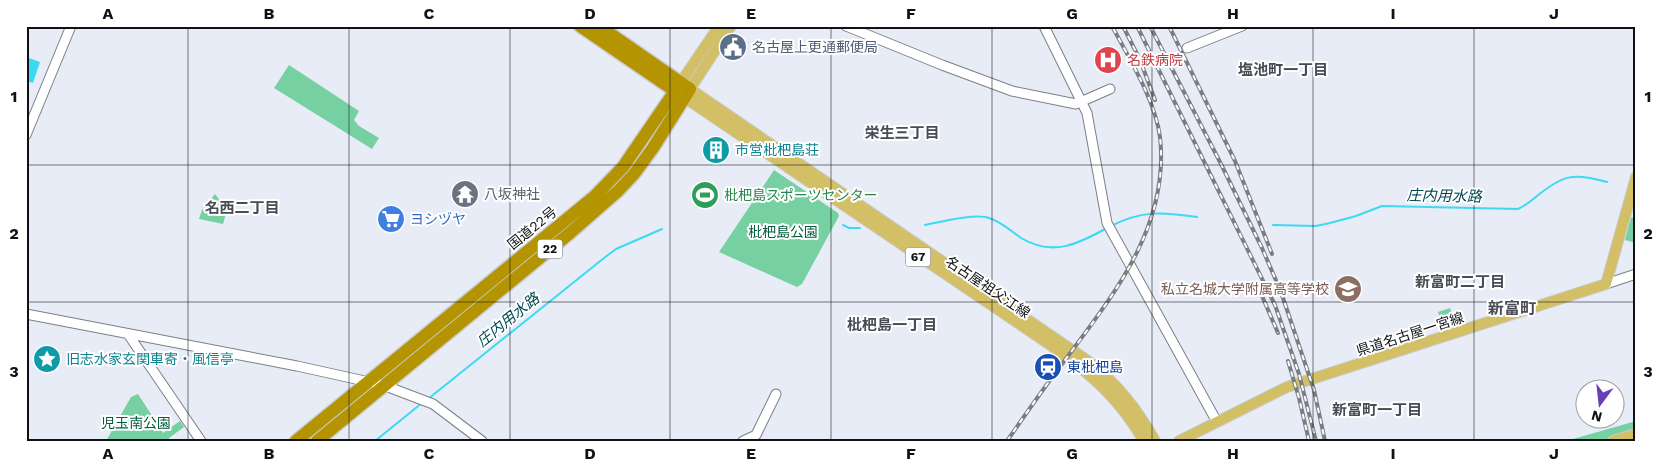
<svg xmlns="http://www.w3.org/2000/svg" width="1662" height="467" viewBox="0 0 1662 467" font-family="'Work Sans','Noto Sans JP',sans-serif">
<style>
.green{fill:#77d0a1}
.water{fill:#3cdaf2}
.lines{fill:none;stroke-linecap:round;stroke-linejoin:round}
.stream{stroke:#3cdaf2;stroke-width:2}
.minor-casing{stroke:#7b7f88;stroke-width:11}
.major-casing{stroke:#cacbcb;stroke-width:12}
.highway-casing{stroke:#cacbcb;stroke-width:15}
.minor{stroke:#fff;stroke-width:9}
.major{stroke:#d2bf66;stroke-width:10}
.highway{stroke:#b49400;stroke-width:12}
.rail-casing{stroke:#7a7d83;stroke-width:4}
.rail{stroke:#fff;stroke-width:2;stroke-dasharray:5.5;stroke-linecap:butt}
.grid{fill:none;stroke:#0f1114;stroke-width:1;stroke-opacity:0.55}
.labels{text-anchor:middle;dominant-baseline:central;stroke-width:4;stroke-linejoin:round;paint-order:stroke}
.shield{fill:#fff;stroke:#57585a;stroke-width:1}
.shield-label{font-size:12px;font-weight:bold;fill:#0f1114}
.service-label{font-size:14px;fill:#4e5e75;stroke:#fff;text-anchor:start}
.health-label{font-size:14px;fill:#be3a42;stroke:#fff;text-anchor:start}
.culture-label{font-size:14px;fill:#0d838f;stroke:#fff;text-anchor:start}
.worship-label{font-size:14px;fill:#5b616d;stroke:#fff;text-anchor:start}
.leisure-label{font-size:14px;fill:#27864d;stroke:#fff;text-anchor:start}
.shop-label{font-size:14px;fill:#366cbe;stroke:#fff;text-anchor:start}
.street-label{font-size:14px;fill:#0f1114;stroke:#fff}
.park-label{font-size:14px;fill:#025d3b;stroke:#fff}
.education-label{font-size:14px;fill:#785e54;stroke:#fff;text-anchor:end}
.transit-label{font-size:14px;fill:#164399;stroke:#fff;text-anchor:start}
.neighbourhood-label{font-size:15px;font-weight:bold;fill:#494c54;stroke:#fff}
.water-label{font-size:15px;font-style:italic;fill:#014952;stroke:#fff}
.quarter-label{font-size:16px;font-weight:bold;fill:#494c54;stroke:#fff}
.neatline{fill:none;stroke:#0f1114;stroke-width:2}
.grid-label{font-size:16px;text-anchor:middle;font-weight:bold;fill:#0f1114}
</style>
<rect width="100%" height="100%" fill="#e8ecf6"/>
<!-- green -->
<path class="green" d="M 289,65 L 359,111 L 354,120 L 359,126 L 379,138 L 372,149 L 274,88 Z
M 774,170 L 838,213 L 839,216 L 802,284 L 797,287 L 719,252 Z
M 215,194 L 227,210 L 223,224 L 199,219 L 202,210 Z
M 1631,217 L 1636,219 L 1636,243 L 1625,240 Z
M 1450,308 L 1456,326 L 1444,330 L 1438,312 Z
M 138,394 L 163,433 L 180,421 L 184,427 L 169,438 L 170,441 L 106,441 L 131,397 Z
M 1636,421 L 1636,430 L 1600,441 L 1566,441 Z"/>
<!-- water -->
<path class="water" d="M 29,58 L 40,62 L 33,83 L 26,81 L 26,65 Z"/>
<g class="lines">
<!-- stream -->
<path class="stream" d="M 843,225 L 849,228 L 860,228
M 925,225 C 940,222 975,213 989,218 C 1000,221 1011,231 1021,238 C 1053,257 1078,244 1107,228
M 1273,225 L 1316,226 L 1330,223 L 1356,216 L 1382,206 L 1518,209 C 1525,206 1531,201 1537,196 C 1564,174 1574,173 1607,182
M 1111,226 C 1142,210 1163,212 1197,217
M 428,399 L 604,258 L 616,249 L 662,229
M 375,441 L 422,403"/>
<!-- minor casing -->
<g class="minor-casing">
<path id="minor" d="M 846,26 L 942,65 L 1012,91 L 1076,104 L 1110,89
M 1044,26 L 1087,113 L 1107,223 L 1217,422
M 1187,48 L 1242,26
M 26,135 L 71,26
M 1606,284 L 1636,274
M 26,314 L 297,366 L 383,385 L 433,404 L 482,441
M 128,334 L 201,441
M 743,441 L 756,435 L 776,394"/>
</g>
<!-- major casing -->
<g class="major-casing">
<path id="major" d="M 719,26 L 675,91 L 1049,344 C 1090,374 1118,396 1144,441
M 731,26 L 690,89 L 1088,361 C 1118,385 1136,407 1155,441
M 1179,441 L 1287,387 L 1606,284 L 1636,177
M 1613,441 L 1636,434"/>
</g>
<!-- highway casing -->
<g class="highway-casing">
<path id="highway" d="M 296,441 L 595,196 L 623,167 L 675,91 L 580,26
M 317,441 L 570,233 L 618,191 L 634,174 L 653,148 L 690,89 L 599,26"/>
</g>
<!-- minor -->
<use href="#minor" class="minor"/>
<!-- major -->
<use href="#major" class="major"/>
<!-- highway -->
<use href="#highway" class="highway"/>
<!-- rail casing -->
<g class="rail-casing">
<path id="rail" d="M 1123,26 L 1140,60 L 1155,100
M 1137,26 L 1275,305 L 1299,374 L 1316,441
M 1150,26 L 1221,164 L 1262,248 L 1281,292 L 1314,390 L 1325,441
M 1169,26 L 1235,161 L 1272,254
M 1256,282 L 1278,333
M 1288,361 L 1299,398 L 1309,441
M 1007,441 C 1025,415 1043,389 1062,364 C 1112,297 1170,227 1160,137 C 1155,100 1130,60 1112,26"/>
</g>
<!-- rail -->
<use href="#rail" class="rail"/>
</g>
<!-- grid -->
<path class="grid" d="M 188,26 L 188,441M 349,26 L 349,441M 510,26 L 510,441M 670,26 L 670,441M 831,26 L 831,441M 992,26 L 992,441M 1152,26 L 1152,441M 1313,26 L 1313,441M 1474,26 L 1474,441M 26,165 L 1636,165M 26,302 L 1636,302"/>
<!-- icons -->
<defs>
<g id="civic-disc" transform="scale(1.4375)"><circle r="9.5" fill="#5c6f8a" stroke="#fff"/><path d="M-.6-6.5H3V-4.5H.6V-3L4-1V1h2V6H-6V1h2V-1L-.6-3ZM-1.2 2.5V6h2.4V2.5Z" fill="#fff"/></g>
<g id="hospital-disc" transform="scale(1.4375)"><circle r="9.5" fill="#e0444e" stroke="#fff"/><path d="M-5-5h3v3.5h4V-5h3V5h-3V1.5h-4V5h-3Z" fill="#fff"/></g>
<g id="building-disc" transform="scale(1.4375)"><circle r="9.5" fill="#0f9aa8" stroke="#fff"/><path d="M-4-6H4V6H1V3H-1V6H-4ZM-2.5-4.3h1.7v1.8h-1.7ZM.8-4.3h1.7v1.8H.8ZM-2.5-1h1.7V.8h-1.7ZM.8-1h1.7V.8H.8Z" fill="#fff"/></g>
<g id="temple-disc" transform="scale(1.4375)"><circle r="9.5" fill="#6b7280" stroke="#fff"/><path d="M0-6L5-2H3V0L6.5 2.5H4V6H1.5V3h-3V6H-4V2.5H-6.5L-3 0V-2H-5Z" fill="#fff"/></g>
<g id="stadium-disc" transform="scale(1.4375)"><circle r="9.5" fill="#2e9e5b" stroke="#fff"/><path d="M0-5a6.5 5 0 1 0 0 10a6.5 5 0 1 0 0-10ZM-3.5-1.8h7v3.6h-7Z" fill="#fff"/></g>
<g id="supermarket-disc" transform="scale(1.4375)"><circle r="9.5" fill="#3f7fe0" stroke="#fff"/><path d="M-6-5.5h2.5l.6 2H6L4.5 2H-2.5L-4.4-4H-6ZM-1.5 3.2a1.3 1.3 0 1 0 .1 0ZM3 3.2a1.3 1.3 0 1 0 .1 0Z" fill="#fff"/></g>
<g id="school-disc" transform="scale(1.4375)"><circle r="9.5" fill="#8d6e63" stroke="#fff"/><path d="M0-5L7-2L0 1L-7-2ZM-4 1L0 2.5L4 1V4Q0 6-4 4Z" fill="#fff"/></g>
<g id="sight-disc" transform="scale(1.4375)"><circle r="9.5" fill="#0f9aa8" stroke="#fff"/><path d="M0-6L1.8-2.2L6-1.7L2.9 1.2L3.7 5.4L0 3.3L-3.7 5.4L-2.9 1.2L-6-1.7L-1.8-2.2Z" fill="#fff"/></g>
<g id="station-disc" transform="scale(1.4375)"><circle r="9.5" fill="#1a4fb4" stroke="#fff"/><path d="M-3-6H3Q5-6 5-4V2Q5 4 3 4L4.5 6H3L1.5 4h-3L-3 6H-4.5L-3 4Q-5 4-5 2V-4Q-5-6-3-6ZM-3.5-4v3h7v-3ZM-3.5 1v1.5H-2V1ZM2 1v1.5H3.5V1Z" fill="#fff"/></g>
</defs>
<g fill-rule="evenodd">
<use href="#civic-disc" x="733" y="47"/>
<use href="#hospital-disc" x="1108" y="60"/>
<use href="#building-disc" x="716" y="150"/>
<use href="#temple-disc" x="465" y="194"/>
<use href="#stadium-disc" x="705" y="195"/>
<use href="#supermarket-disc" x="391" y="219"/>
<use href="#school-disc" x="1348" y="289"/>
<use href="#sight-disc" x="47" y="359"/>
<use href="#station-disc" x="1048" y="367"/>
</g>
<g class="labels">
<!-- shield labels -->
<g class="shield">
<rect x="537.5" y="239.5" width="25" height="19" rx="4"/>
<rect x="905.5" y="247.5" width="25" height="19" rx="4"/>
</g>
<g class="shield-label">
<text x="550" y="249">22</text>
<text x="918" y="257">67</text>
</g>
<!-- service labels -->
<g class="service-label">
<text x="752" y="47">名古屋上更通郵便局</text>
</g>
<!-- health labels -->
<g class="health-label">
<text x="1127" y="60">名鉄病院</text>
</g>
<!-- culture labels -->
<g class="culture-label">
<text x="735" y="150">市営枇杷島荘</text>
<text x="66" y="359">旧志水家玄関車寄・風信亭</text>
</g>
<!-- worship labels -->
<g class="worship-label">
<text x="484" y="194">八坂神社</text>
</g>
<!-- leisure labels -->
<g class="leisure-label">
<text x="724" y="195">枇杷島スポーツセンター</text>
</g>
<!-- shop labels -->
<g class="shop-label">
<text x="410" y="219">ヨシヅヤ</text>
</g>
<!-- street labels -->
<g class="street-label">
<text transform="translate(532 228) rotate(-39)">国道22号</text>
<text transform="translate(988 287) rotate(34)">名古屋祖父江線</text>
<text transform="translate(1410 334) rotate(-18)">県道名古屋一宮線</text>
</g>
<!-- park labels -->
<g class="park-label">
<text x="783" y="232">枇杷島公園</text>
<text x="136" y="423">児玉南公園</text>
</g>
<!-- education labels -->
<g class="education-label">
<text x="1329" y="289">私立名城大学附属高等学校</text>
</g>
<!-- transit labels -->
<g class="transit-label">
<text x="1067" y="367">東枇杷島</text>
</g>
<!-- neighbourhood labels -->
<g class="neighbourhood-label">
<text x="1283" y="70">塩池町一丁目</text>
<text x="902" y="133">栄生三丁目</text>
<text x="242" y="208">名西二丁目</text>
<text x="1460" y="282">新富町二丁目</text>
<text x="892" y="325">枇杷島一丁目</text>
<text x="1377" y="410">新富町一丁目</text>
</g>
<!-- water labels -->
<g class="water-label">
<text transform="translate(1444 196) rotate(1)">庄内用水路</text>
<text transform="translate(508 320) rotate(-39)">庄内用水路</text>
</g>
<!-- quarter labels -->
<g class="quarter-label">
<text x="1512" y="308">新富町</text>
</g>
</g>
<!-- border -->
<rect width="1662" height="467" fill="none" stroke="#ffffff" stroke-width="55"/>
<!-- north arrow -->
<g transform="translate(1600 404) rotate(195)"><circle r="24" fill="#ffffff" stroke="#9fa0a1"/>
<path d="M0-4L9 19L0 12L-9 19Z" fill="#6540b9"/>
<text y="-8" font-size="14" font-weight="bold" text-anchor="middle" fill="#0f1114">N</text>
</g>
<rect x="28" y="28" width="1606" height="412" class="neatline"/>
<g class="grid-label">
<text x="108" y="19">A</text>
<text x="269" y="19">B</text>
<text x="429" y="19">C</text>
<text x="590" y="19">D</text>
<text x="751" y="19">E</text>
<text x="911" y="19">F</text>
<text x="1072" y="19">G</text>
<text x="1233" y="19">H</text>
<text x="1393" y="19">I</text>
<text x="1554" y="19">J</text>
<text x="14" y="102">1</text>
<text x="1648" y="102">1</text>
<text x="14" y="239">2</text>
<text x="1648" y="239">2</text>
<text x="14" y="377">3</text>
<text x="1648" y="377">3</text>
<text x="108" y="459">A</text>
<text x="269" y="459">B</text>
<text x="429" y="459">C</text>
<text x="590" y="459">D</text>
<text x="751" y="459">E</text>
<text x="911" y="459">F</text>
<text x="1072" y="459">G</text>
<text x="1233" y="459">H</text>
<text x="1393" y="459">I</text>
<text x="1554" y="459">J</text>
</g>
</svg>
